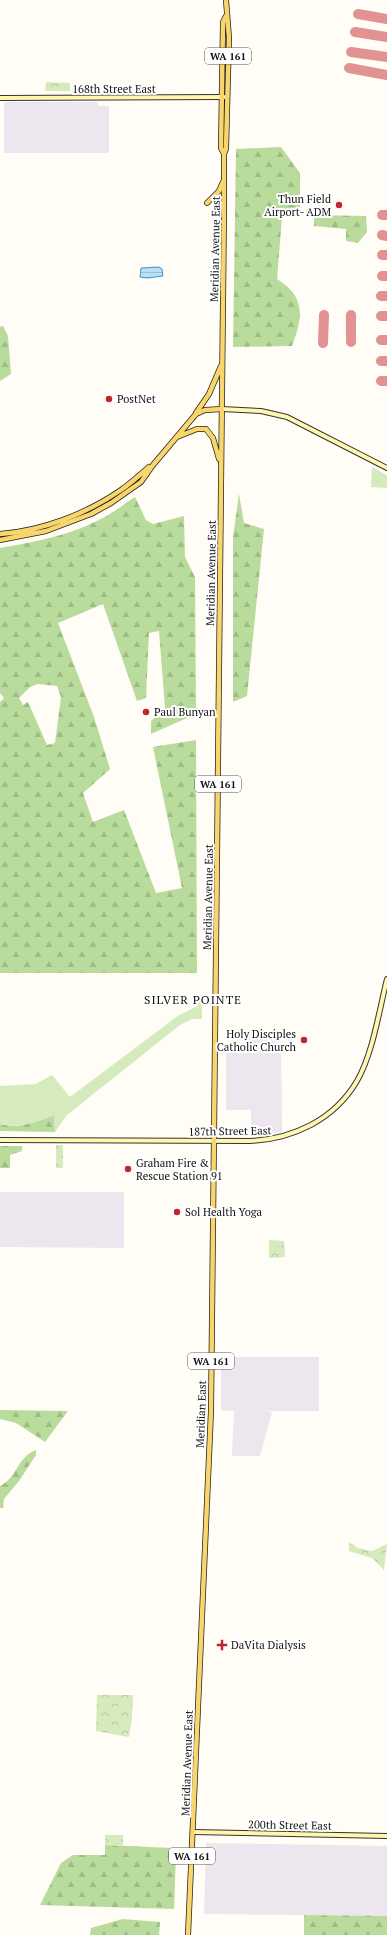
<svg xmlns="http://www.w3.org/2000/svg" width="387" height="1935" viewBox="0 0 387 1935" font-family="'PT Serif',serif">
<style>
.industrial{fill:#eee6ef}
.grass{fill:#d5ebbd}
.forest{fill:url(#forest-firs);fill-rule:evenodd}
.park{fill:url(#park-crowns)}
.water{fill:url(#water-rules);stroke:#3f96cf}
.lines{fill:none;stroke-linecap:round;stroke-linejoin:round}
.taxiway{stroke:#e29292;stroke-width:10}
.secondary-casing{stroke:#333;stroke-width:6}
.primary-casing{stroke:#222;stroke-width:6}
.secondary{stroke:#fff6b0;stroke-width:4}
.primary{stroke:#f9d66b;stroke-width:4.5}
.poi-dot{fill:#c4262e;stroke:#fff;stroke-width:1.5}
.labels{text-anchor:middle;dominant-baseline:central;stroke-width:4;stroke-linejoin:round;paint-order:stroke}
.shield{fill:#fff;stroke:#585858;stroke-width:1}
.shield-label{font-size:10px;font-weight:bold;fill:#111}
.street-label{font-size:11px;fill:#111;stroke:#fff}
.poi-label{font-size:11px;fill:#111;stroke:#fff;text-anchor:start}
.neighbourhood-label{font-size:12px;letter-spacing:1px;fill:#111;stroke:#fff}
</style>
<defs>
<pattern id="forest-firs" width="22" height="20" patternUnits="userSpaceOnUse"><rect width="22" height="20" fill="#b9dc9c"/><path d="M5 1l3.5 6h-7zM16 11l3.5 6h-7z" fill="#9ebc85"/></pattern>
<pattern id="park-crowns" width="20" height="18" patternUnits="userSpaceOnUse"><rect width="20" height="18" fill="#d5ebbd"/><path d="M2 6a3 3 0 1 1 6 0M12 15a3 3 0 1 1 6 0" fill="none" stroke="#b6c8a1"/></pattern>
<pattern id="water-rules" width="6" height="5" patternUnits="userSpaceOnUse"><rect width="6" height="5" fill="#b9e0f7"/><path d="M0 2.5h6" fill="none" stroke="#9ebfd3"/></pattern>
</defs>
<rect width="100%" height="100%" fill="#fffdf5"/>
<!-- industrial -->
<path class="industrial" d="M 4,102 L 98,102 L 98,106 L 109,106 L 109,153 L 4,153 Z
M 246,1030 L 281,1030 L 282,1132 L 251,1135 L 251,1110 L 226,1110 L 226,1045 L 246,1045 Z
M 0,1192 L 124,1192 L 124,1248 L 0,1247 Z
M 221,1357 L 319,1357 L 319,1411 L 269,1411 L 268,1412 L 272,1412 L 260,1456 L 232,1456 L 234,1411 L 221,1410 Z
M 206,1843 L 387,1846 L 387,1916 L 204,1914 Z"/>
<!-- grass -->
<path class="grass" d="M 372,467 L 387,475 L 387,488 L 371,487 Z
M 198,1002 L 202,1002 L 202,1019 L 192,1019 L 180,1025 L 67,1115 L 55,1132 L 54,1117 C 36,1120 19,1130 0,1124 L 0,1086 L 36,1084 L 52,1075 L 70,1097 L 179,1015 L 198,1006 Z"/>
<!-- forest -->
<path class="forest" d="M 281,147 L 300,173 L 300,217 L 282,217 L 277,279 C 306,297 303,317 292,346 L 233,347 L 236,149 Z
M 314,215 L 366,216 L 367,232 L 358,243 L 346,241 L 346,229 L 314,226 Z
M 3,326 L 8,336 L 11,374 L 0,381 L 0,327 Z
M 239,494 L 244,523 L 264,529 L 247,696 L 233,702 L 233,537 Z
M 135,497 L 146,520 L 153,524 L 184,516 L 185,557 L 195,577 L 196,714 L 151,734 L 151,721 L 165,708 L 159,631 L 149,633 L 146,698 L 137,701 L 103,604 L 58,623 L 94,717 L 110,769 L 83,793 L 93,822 L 124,810 L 156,893 L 182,888 L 153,747 L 196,740 L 197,973 L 0,973 L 0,702 L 4,698 L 0,693 L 0,548 C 34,542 71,535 101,519 C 113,513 124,504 135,497 ZM 38,684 L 57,686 L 61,697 L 55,743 L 47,745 L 28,702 L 23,705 L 19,698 L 30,687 Z
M 54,1116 L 55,1132 L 0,1131 L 0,1124 C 19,1130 36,1121 54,1116 Z
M 0,1146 L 22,1146 L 22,1151 L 10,1155 L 10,1168 L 0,1168 Z
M 0,1410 L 68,1411 L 45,1442 L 16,1423 L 0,1419 Z
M 36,1450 L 36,1455 L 19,1481 L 4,1499 L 3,1508 L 0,1508 L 0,1486 C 17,1478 17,1457 36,1450 Z
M 105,1845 L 172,1848 L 176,1855 L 174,1909 L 40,1905 L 61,1863 L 73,1855 L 105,1855 Z
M 304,1915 L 387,1916 L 387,1935 L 304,1935 Z
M 123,1919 L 160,1922 L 159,1935 L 90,1935 L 91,1928 Z"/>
<!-- park -->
<path class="park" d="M 46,82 L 70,83 L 70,91 L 45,91 Z
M 56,1145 L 63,1145 L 63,1168 L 56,1168 Z
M 269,1240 L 284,1241 L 285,1257 L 269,1258 Z
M 349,1542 L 358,1548 L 372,1551 L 387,1544 L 384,1570 L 372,1558 L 349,1551 Z
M 97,1695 L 133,1695 L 132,1718 L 129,1737 L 96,1731 Z
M 105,1835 L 123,1835 L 123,1846 L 105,1845 Z"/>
<!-- water -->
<path class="water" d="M 159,267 L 162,269 L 163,276 L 147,278 L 140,277 L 141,268 Z"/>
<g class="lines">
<!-- taxiway -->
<path class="taxiway" d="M 358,14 L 387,19
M 355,32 L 387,37
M 351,52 L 387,57
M 349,68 L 387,75
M 382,215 L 387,215
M 382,235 L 387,236
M 382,255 L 387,255
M 382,276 L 387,276
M 381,296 L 387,296
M 381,316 L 387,316
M 381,340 L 387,340
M 351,342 L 351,315
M 323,343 L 324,315
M 381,361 L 387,361
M 381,381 L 387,381"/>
<!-- secondary casing -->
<g class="secondary-casing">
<path id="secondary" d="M 0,98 L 224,97
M 222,409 L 261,411 L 287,417 L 387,468
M 0,1140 L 250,1141 C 293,1139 334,1120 357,1081 C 373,1053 379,1011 387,979
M 193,1832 L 387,1836"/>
</g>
<!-- primary casing -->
<g class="primary-casing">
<path id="primary" d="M 224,154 L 226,149 L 229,38 L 226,0
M 207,203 L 219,191 L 223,182
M 196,413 L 209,394 L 221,366
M 177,437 L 197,429 L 206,429 L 213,438 L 219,459
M 0,534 C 42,531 86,514 121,490 C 131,483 140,475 149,467
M 0,540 L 46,531 L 91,514 L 111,503 L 141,482 L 153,465 L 196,414 L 205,410 L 222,409
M 188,1935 L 211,1411 L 224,209 L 224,154 L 221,148 L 223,22 L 226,16"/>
</g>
<!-- secondary -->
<use href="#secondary" class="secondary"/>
<!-- primary -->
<use href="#primary" class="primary"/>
</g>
<!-- markers -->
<g class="poi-dot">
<circle cx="339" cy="205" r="4"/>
<circle cx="109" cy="399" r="4"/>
<circle cx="146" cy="712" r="4"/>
<circle cx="304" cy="1040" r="4"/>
<circle cx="128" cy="1169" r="4"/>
<circle cx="177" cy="1212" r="4"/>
<path d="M220 1639h4v4h4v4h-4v4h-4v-4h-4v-4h4z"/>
</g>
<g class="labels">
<!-- shield labels -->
<g class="shield">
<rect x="205" y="48" width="46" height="16" rx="3"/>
<rect x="195" y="776" width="46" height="16" rx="3"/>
<rect x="188" y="1353" width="46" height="16" rx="3"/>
<rect x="169" y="1848" width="46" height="16" rx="3"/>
</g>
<g class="shield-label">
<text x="228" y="56">WA 161</text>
<text x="218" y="784">WA 161</text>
<text x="211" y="1361">WA 161</text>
<text x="192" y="1856">WA 161</text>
</g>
<!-- street labels -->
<g class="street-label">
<text x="114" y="89">168th Street East</text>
<text transform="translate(215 249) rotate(-89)">Meridian Avenue East</text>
<text transform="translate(211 573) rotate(-89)">Meridian Avenue East</text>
<text transform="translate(208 897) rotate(-89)">Meridian Avenue East</text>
<text transform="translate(230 1131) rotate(-1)">187th Street East</text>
<text transform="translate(201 1414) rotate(-88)">Meridian East</text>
<text transform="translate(187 1763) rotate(-88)">Meridian Avenue East</text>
<text transform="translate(290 1825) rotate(1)">200th Street East</text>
</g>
<!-- poi labels -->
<g class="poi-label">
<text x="331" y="199" text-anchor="end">Thun Field<tspan x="331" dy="13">Airport- ADM</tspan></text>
<text x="117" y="399">PostNet</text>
<text x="154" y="712">Paul Bunyan</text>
<text x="296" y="1034" text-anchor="end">Holy Disciples<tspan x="296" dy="13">Catholic Church</tspan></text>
<text x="136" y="1163">Graham Fire &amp;<tspan x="136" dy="13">Rescue Station 91</tspan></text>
<text x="185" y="1212">Sol Health Yoga</text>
<text x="231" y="1645">DaVita Dialysis</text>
</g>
<!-- neighbourhood labels -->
<g class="neighbourhood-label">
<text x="193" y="999">SILVER POINTE</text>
</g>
</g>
</svg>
